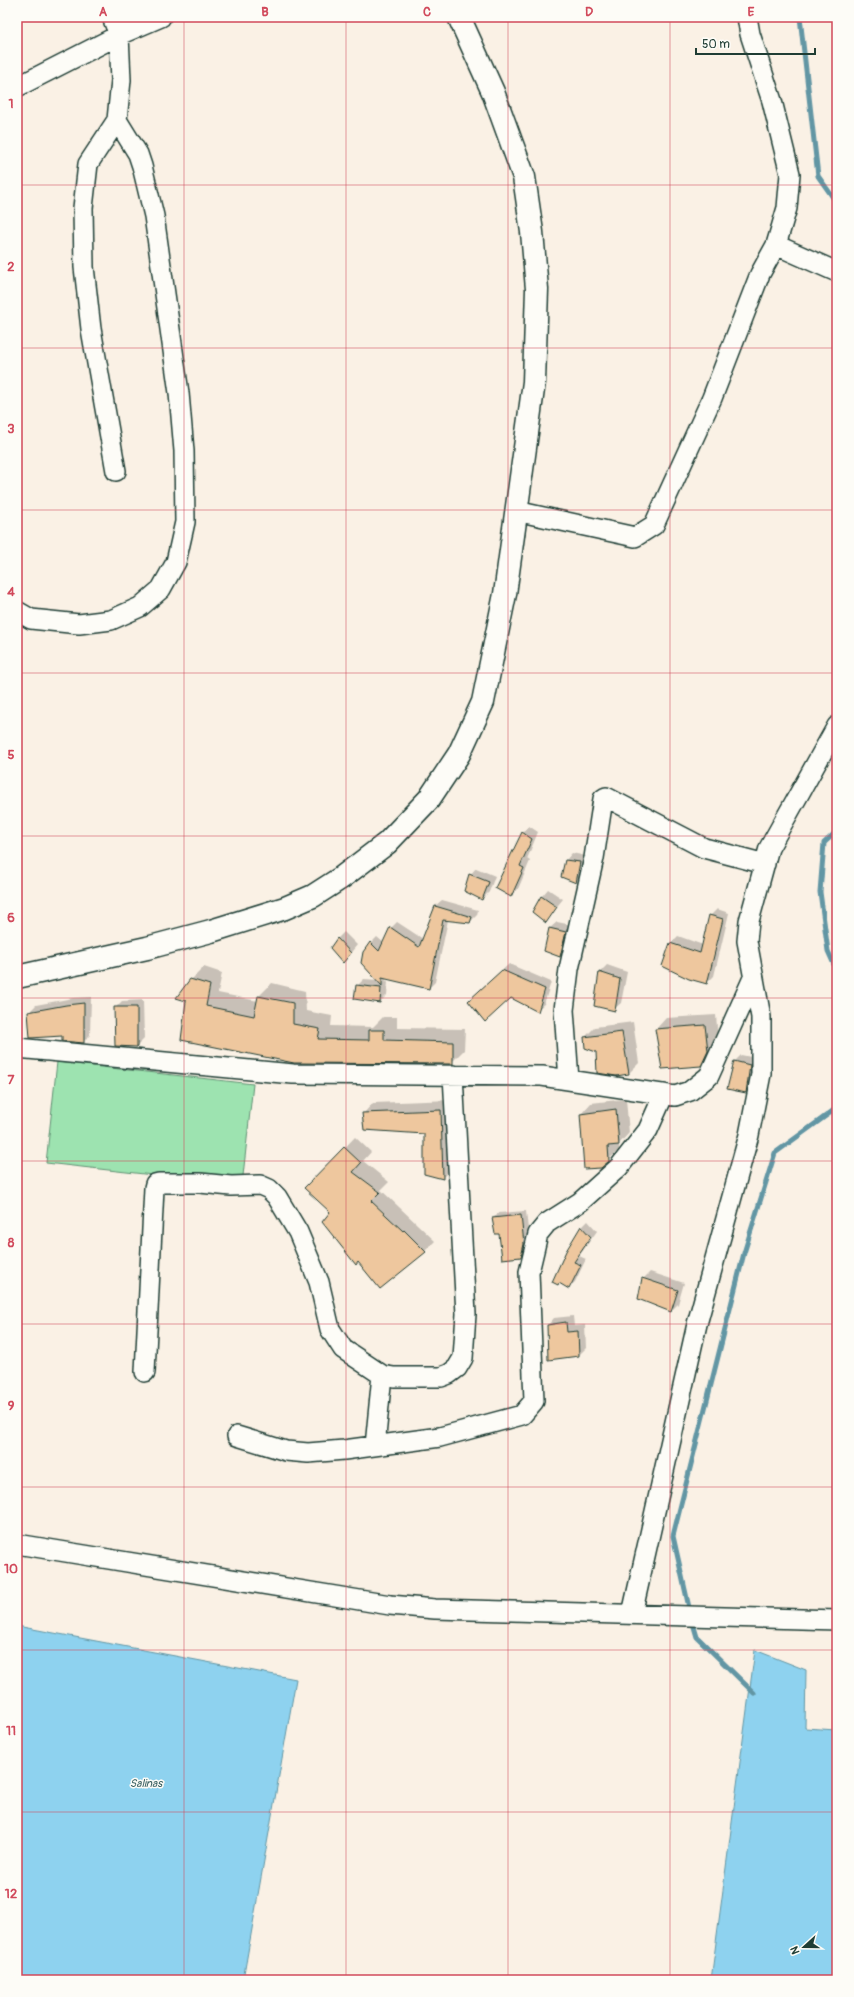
<svg xmlns="http://www.w3.org/2000/svg" width="854" height="1997" viewBox="0 0 854 1997" font-family="Pangolin,sans-serif">
<style>
.green{fill:#9de3b0;stroke:#5e9072}
.water{fill:#8ed2ef;stroke:#6296a4}
.shadow{fill:#0003}
.lines{fill:none;stroke-linecap:round;stroke-linejoin:round}
.stream{stroke:#6296a4;stroke-width:5}
.building{fill:#eec79e;stroke:#1f3d34}
.minor-casing{stroke:#1f3d34;stroke-width:22}
.major-casing{stroke:#1f3d34;stroke-width:25}
.minor{stroke:#fdfcf7;stroke-width:19}
.major{stroke:#fdfcf7;stroke-width:22}
.grid{fill:none;stroke:#d1495b;stroke-width:1;stroke-opacity:0.55}
.labels{text-anchor:middle;dominant-baseline:central;stroke-width:3;stroke-linejoin:round;paint-order:stroke}
.water-label{font-size:11px;font-style:italic;fill:#3b6263;stroke:#fdfcf7}
.neatline{fill:none;stroke:#d1495b;stroke-width:1.5}
.grid-label{font-size:13px;text-anchor:middle;font-weight:bold;fill:#d1495b}
</style>
<rect width="100%" height="100%" fill="#faf1e5"/>
<filter id="ink" filterUnits="userSpaceOnUse"><feTurbulence type="fractalNoise" baseFrequency=".025" numOctaves="2"/><feDisplacementMap in="SourceGraphic" scale="8" xChannelSelector="R" yChannelSelector="G"/><feConvolveMatrix kernelMatrix="1 2 1 2 8 2 1 2 1" color-interpolation-filters="sRGB"/></filter>
<g filter="url(#ink)">
<!-- green -->
<path class="green" d="M 57,1062 L 253,1084 L 242,1185 L 46,1163 Z"/>
<!-- water -->
<path class="water" d="M 17,1626 L 296,1679 L 243,1980 L 17,1980 Z
M 755,1650 L 806,1670 L 805,1728 L 837,1730 L 837,1980 L 711,1980 Z"/>
<!-- shadow -->
<path class="shadow" d="M 529,826 L 538,832 L 527,859 L 530,861 L 518,889 L 511,895 L 522,833 Z
M 572,853 L 586,856 L 583,875 L 576,882 L 566,860 Z
M 476,868 L 495,876 L 489,892 L 482,899 L 470,875 Z
M 548,889 L 563,899 L 545,921 L 533,912 L 542,896 Z
M 442,900 L 478,910 L 477,915 L 470,922 L 448,920 L 435,982 L 429,988 L 388,978 L 385,981 L 388,981 L 387,995 L 380,1002 L 357,986 L 364,979 L 378,980 L 371,943 L 377,937 L 384,943 L 391,928 L 397,922 L 423,939 L 435,906 Z
M 717,909 L 729,913 L 714,976 L 707,983 L 663,965 L 671,943 L 678,936 L 703,945 L 710,916 Z
M 557,922 L 572,925 L 567,949 L 560,956 L 550,928 Z
M 344,932 L 357,945 L 343,962 L 337,939 Z
M 509,964 L 551,982 L 544,1004 L 537,1010 L 511,997 L 469,1001 Z
M 607,965 L 627,972 L 621,1003 L 614,1009 L 595,1005 L 600,972 Z
M 204,967 L 222,973 L 218,993 L 258,1001 L 259,996 L 272,983 L 305,991 L 306,1011 L 332,1016 L 331,1026 L 373,1027 L 383,1017 L 397,1017 L 397,1028 L 465,1029 L 464,1050 L 451,1063 L 182,1039 L 191,980 Z
M 91,997 L 90,1035 L 83,1042 L 63,1035 L 29,1012 L 36,1005 L 73,998 Z
M 143,1000 L 144,1039 L 137,1046 L 116,1045 L 115,1008 L 122,1001 Z
M 716,1015 L 718,1039 L 712,1054 L 701,1065 L 662,1068 L 656,1029 L 666,1018 Z
M 633,1022 L 639,1063 L 629,1073 L 597,1051 L 585,1037 L 595,1027 Z
M 741,1055 L 756,1058 L 753,1085 L 746,1092 L 734,1062 Z
M 626,1099 L 629,1133 L 619,1144 L 619,1150 L 608,1160 L 584,1168 L 581,1114 L 591,1103 Z
M 451,1100 L 453,1167 L 442,1178 L 425,1133 L 363,1114 L 373,1103 Z
M 355,1137 L 371,1152 L 363,1161 L 389,1182 L 381,1190 L 435,1241 L 425,1251 L 332,1212 L 306,1188 Z
M 526,1211 L 529,1239 L 526,1251 L 521,1256 L 500,1233 L 493,1218 L 498,1213 Z
M 588,1221 L 597,1231 L 579,1256 L 586,1259 L 575,1282 L 569,1287 L 567,1251 L 582,1227 Z
M 650,1272 L 684,1283 L 678,1304 L 671,1311 L 643,1279 Z
M 573,1316 L 574,1326 L 585,1325 L 586,1348 L 579,1355 L 548,1325 L 554,1318 Z"/>
<g class="lines">
<!-- stream -->
<path class="stream" d="M 800,17 L 818,176 L 837,203
M 837,831 L 824,843 L 820,892 L 828,951 L 837,971
M 690,1612 L 673,1536 L 744,1253 L 775,1153 L 834,1110 L 837,1105
M 692,1620 L 697,1637 L 754,1693"/>
</g>
<!-- building -->
<path class="building" d="M 522,832 L 532,839 L 520,866 L 524,868 L 511,897 L 495,888 Z
M 565,860 L 580,862 L 576,883 L 561,877 Z
M 469,874 L 489,882 L 482,900 L 464,891 Z
M 541,896 L 557,907 L 546,923 L 532,912 Z
M 435,906 L 472,917 L 470,923 L 443,920 L 429,989 L 382,978 L 382,986 L 361,963 L 363,952 L 370,942 L 379,951 L 390,927 L 419,947 Z
M 709,915 L 723,919 L 707,984 L 689,979 L 662,966 L 670,943 L 700,953 Z
M 549,928 L 566,932 L 560,957 L 544,951 Z
M 337,938 L 351,953 L 343,963 L 330,948 Z
M 502,970 L 545,989 L 538,1012 L 511,998 L 485,1022 L 468,1001 Z
M 599,972 L 620,979 L 615,1011 L 594,1006 Z
M 190,979 L 210,985 L 206,1006 L 254,1016 L 258,996 L 293,1003 L 293,1024 L 320,1029 L 318,1039 L 369,1040 L 369,1030 L 384,1030 L 384,1040 L 453,1042 L 453,1064 L 294,1063 L 181,1040 L 186,1001 L 176,998 Z
M 356,985 L 381,988 L 380,1003 L 354,999 Z
M 84,1003 L 84,1043 L 62,1041 L 62,1036 L 30,1038 L 28,1012 L 66,1005 Z
M 114,1007 L 137,1007 L 137,1047 L 115,1046 Z
M 705,1025 L 708,1051 L 701,1066 L 662,1069 L 655,1029 Z
M 622,1032 L 629,1074 L 616,1076 L 597,1073 L 596,1052 L 585,1048 L 584,1037 Z
M 734,1061 L 750,1065 L 746,1093 L 727,1089 Z
M 616,1109 L 619,1145 L 608,1146 L 609,1161 L 601,1168 L 584,1169 L 580,1114 Z
M 441,1110 L 443,1179 L 424,1174 L 424,1134 L 364,1130 L 362,1113 Z
M 344,1147 L 361,1163 L 353,1172 L 380,1192 L 371,1201 L 403,1231 L 404,1230 L 426,1252 L 380,1289 L 358,1262 L 356,1265 L 322,1222 L 330,1212 L 304,1188 Z
M 521,1215 L 524,1244 L 521,1257 L 502,1259 L 499,1234 L 495,1234 L 492,1218 Z
M 581,1226 L 591,1237 L 574,1262 L 581,1265 L 569,1289 L 559,1283 L 558,1285 L 552,1282 L 566,1251 Z
M 642,1278 L 678,1290 L 671,1312 L 638,1299 Z
M 566,1322 L 567,1332 L 578,1331 L 579,1356 L 548,1360 L 547,1325 Z"/>
<g class="lines">
<!-- minor casing -->
<g class="minor-casing">
<path id="minor" d="M 17,87 L 119,35 L 161,17
M 776,245 L 837,272
M 116,471 L 91,329 L 84,267 L 83,208 L 88,164 L 117,120
M 516,511 L 635,537 L 654,525 L 712,398 L 760,274 L 776,245 L 787,208 L 790,174 L 772,101 L 750,34 L 747,17
M 17,611 L 31,619 L 79,624 L 111,620 L 140,607 L 161,589 L 176,562 L 185,522 L 184,451 L 179,393 L 154,216 L 142,166 L 138,154 L 117,120 L 121,80 L 119,35 L 112,17
M 17,1048 L 293,1074 L 542,1076 L 675,1096 L 690,1091 L 709,1076 L 753,978
M 569,1080 L 564,1010 L 569,969 L 594,858 L 603,799 L 606,797 L 704,848 L 765,864
M 145,1372 L 154,1188 L 155,1184 L 159,1183 L 200,1183 L 231,1186 L 260,1185 L 269,1189 L 277,1197 L 298,1232 L 319,1282 L 330,1329 L 343,1349 L 382,1375 L 394,1377 L 441,1377 L 449,1374 L 457,1368 L 463,1358 L 466,1314 L 453,1075
M 237,1436 L 286,1451 L 308,1453 L 344,1450 L 440,1437 L 522,1415 L 534,1401 L 529,1272 L 538,1234 L 547,1223 L 580,1202 L 619,1167 L 648,1130 L 664,1094
M 375,1446 L 382,1375
M 17,1544 L 390,1605 L 435,1609 L 837,1620
M 632,1614 L 697,1324 L 749,1135 L 761,1074 L 761,1017 L 747,941 L 749,921 L 769,848 L 837,726"/>
</g>
<!-- major casing -->
<g class="major-casing">
<path id="major" d="M 17,977 L 147,948 L 211,931 L 285,908 L 313,896 L 341,878 L 387,843 L 429,799 L 459,754 L 483,702 L 505,594 L 534,382 L 537,289 L 532,232 L 524,177 L 493,92 L 459,17"/>
</g>
<!-- minor -->
<use href="#minor" class="minor"/>
<!-- major -->
<use href="#major" class="major"/>
</g>
</g>
<!-- grid -->
<path class="grid" d="M 184,17 L 184,1980M 346,17 L 346,1980M 508,17 L 508,1980M 670,17 L 670,1980M 17,185 L 837,185M 17,348 L 837,348M 17,510 L 837,510M 17,673 L 837,673M 17,836 L 837,836M 17,998 L 837,998M 17,1161 L 837,1161M 17,1324 L 837,1324M 17,1487 L 837,1487M 17,1650 L 837,1650M 17,1812 L 837,1812"/>
<g class="labels">
<!-- water labels -->
<g class="water-label">
<text x="146" y="1783">Salinas</text>
</g>
</g>
<!-- margin -->
<rect width="854" height="1997" fill="none" stroke="#fdfcf7" stroke-width="44"/>
<!-- north arrow -->
<g transform="translate(804 1947) rotate(249)" stroke="#fdfcf7" stroke-width="3" paint-order="stroke">
<path d="M0-3L7 15L0 10L-7 15Z" fill="#1f3d34"/>
<text y="-6" font-size="11" font-weight="bold" text-anchor="middle" fill="#1f3d34">N</text>
</g>
<!-- scale -->
<path d="M696 48v6h119v-6" fill="none" stroke="#1f3d34" stroke-width="2"/>
<text x="702" y="48" font-size="12" fill="#1f3d34" stroke="#fdfcf7" stroke-width="3" paint-order="stroke">50 m</text>
<rect x="22" y="22" width="810" height="1953" class="neatline"/>
<g class="grid-label">
<text x="103" y="16">A</text>
<text x="265" y="16">B</text>
<text x="427" y="16">C</text>
<text x="589" y="16">D</text>
<text x="751" y="16">E</text>
<text x="11" y="108">1</text>
<text x="11" y="271">2</text>
<text x="11" y="433">3</text>
<text x="11" y="596">4</text>
<text x="11" y="759">5</text>
<text x="11" y="922">6</text>
<text x="11" y="1084">7</text>
<text x="11" y="1247">8</text>
<text x="11" y="1410">9</text>
<text x="11" y="1573">10</text>
<text x="11" y="1735">11</text>
<text x="11" y="1898">12</text>
</g>
</svg>
